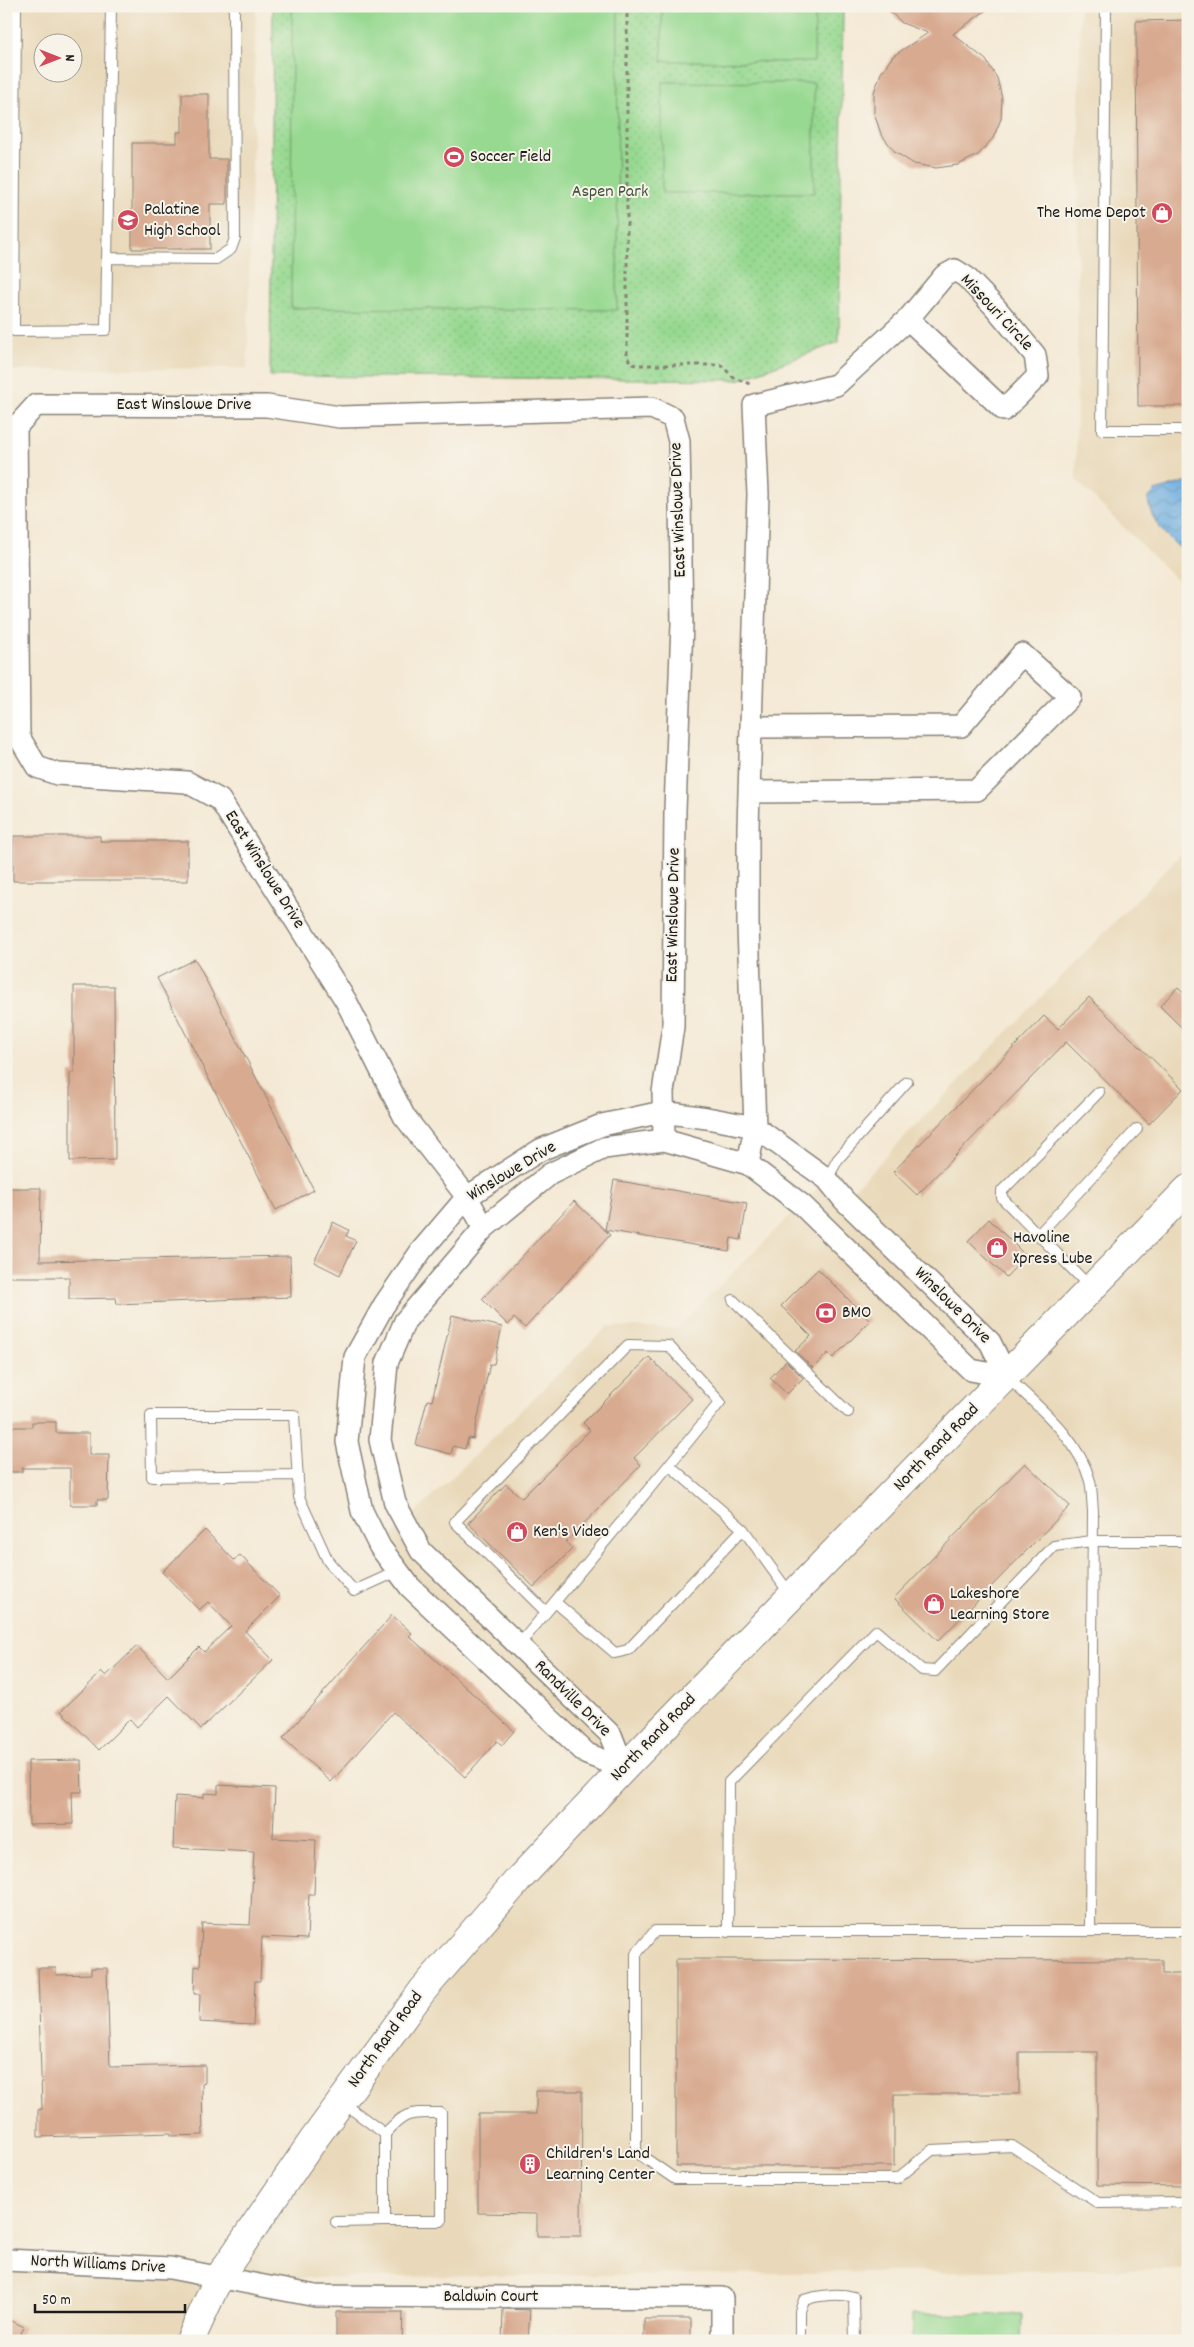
<svg xmlns="http://www.w3.org/2000/svg" width="1194" height="2347" viewBox="0 0 1194 2347" font-family="Dekko,sans-serif">
<style>
.built{fill:#e9d9ba;fill-rule:evenodd}
.grass{fill:url(#grass-dots);stroke:#5a7a56}
.garden{fill:#97d991;stroke:#5a7a56}
.water{fill:url(#water-waves);stroke:#44647e}
.building{fill:#d8aa90}
.lines{fill:none;stroke-linecap:round;stroke-linejoin:round}
.service-casing{stroke:#888278;stroke-width:12}
.minor-casing{stroke:#888278;stroke-width:24}
.primary-casing{stroke:#888278;stroke-width:30}
.path{stroke:#888278;stroke-width:3;stroke-dasharray:4 4;stroke-linecap:butt}
.service{stroke:#fff;stroke-width:10}
.minor{stroke:#fff;stroke-width:21}
.primary{stroke:#fff;stroke-width:28}
.labels{text-anchor:middle;dominant-baseline:central;stroke-width:4;stroke-linejoin:round;paint-order:stroke}
.poi-label{font-size:18px;fill:#1c1c1c;stroke:#f7f3e8;text-anchor:start}
.park-label{font-size:18px;fill:#41553f;stroke:#f7f3e8}
.street-label{font-size:18px;fill:#1c1c1c;stroke:#f7f3e8}
</style>
<defs>
<pattern id="grass-dots" width="8" height="8" patternUnits="userSpaceOnUse" patternTransform="scale(1.25)"><rect width="8" height="8" fill="#97d991"/><path d="M2 2h.1M6 6h.1" fill="none" stroke="#82ba7c" stroke-width="1.8" stroke-linecap="round"/></pattern>
<pattern id="water-waves" width="16" height="10" patternUnits="userSpaceOnUse" patternTransform="scale(1.25)"><rect width="16" height="10" fill="#6dade0"/><path d="M0 5q4-4 8 0t8 0" fill="none" stroke="#598cb5"/></pattern>
</defs>
<rect width="100%" height="100%" fill="#f7f3e8"/>
<filter id="ink" filterUnits="userSpaceOnUse"><feTurbulence type="fractalNoise" baseFrequency=".02" numOctaves="2"/><feDisplacementMap in="SourceGraphic" scale="10" xChannelSelector="R" yChannelSelector="G"/><feConvolveMatrix kernelMatrix="1 2 1 2 8 2 1 2 1" color-interpolation-filters="sRGB"/></filter>
<filter id="wash" filterUnits="userSpaceOnUse"><feTurbulence type="fractalNoise" baseFrequency=".0096" numOctaves="4" result="noise"/><feDisplacementMap in="SourceGraphic" scale="20" xChannelSelector="R" yChannelSelector="G"/><feGaussianBlur stdDeviation="1.12" result="paint"/><feColorMatrix in="noise" values="0 0 0 0 0 0 0 0 0 0 0 0 0 0 0 0 0 1.4 0 .05"/><feComposite in="paint" operator="in"/></filter>
<g filter="url(#wash)">
<rect width="100%" height="100%" fill="#f4e9d5"/>
<!-- built -->
<path class="built" d="M 6,6 L 256,6 L 247,368 L 6,370 ZM 42,42 L 72,42 L 72,72 L 42,72 Z
M 1080,6 L 1188,6 L 1188,591 L 1076,480 Z
M 1188,847 L 1188,2269 L 219,2279 L 190,2341 L 6,2341 L 6,2260 L 218,2279 L 314,2139 L 624,1768 L 410,1587 L 380,1547 L 608,1326 L 676,1329 L 827,1179 L 844,1199 Z"/>
<!-- grass -->
<path class="grass" d="M 273,6 L 843,6 L 839,342 L 738,380 L 270,376 Z"/>
<!-- garden -->
<path class="garden" d="M 292,6 L 618,6 L 617,310 L 291,308 Z
M 662,6 L 815,6 L 814,62 L 662,61 Z
M 662,82 L 814,83 L 814,193 L 662,193 Z
M 912,2314 L 1022,2315 L 1021,2341 L 912,2341 Z"/>
<!-- water -->
<path class="water" d="M 1188,481 L 1188,554 C 1170,541 1150,522 1148,499 L 1155,491 Z"/>
<g id="blocks">
<!-- building -->
<path class="building" d="M 884,6 L 992,6 L 953,34 L 986,60 L 997,78 L 1002,98 L 1001,119 L 993,138 L 978,155 L 958,165 L 936,168 L 914,164 L 895,152 L 881,134 L 874,113 L 874,92 L 881,73 L 893,56 L 928,33 L 902,23 Z
M 1188,20 L 1188,406 L 1138,406 L 1136,21 Z
M 182,94 L 209,94 L 209,159 L 227,159 L 227,204 L 210,204 L 210,249 L 132,249 L 132,143 L 177,143 L 177,132 L 182,132 Z
M 13,836 L 100,836 L 100,841 L 188,841 L 188,881 L 13,881 Z
M 195,959 L 314,1190 L 276,1210 L 157,978 Z
M 74,986 L 114,986 L 115,1160 L 70,1161 L 70,1073 L 74,1073 Z
M 1178,987 L 1188,996 L 1188,1034 L 1160,1006 Z
M 1089,997 L 1183,1089 L 1149,1124 L 1066,1042 L 917,1195 L 893,1172 L 1044,1016 L 1058,1029 Z
M 614,1180 L 747,1203 L 741,1240 L 731,1238 L 729,1251 L 605,1230 Z
M 6,1188 L 41,1188 L 40,1261 L 290,1256 L 291,1297 L 117,1304 L 116,1298 L 69,1299 L 69,1277 L 6,1277 Z
M 574,1201 L 610,1235 L 525,1328 L 514,1318 L 508,1325 L 482,1299 Z
M 989,1219 L 1026,1256 L 1006,1277 L 968,1241 Z
M 333,1222 L 349,1230 L 346,1236 L 356,1241 L 340,1275 L 314,1262 Z
M 818,1269 L 870,1321 L 833,1358 L 828,1353 L 813,1368 L 795,1351 L 811,1336 L 781,1306 Z
M 452,1315 L 502,1327 L 494,1364 L 490,1364 L 473,1439 L 468,1438 L 465,1449 L 453,1446 L 451,1454 L 416,1445 L 427,1400 L 432,1401 Z
M 649,1357 L 692,1399 L 634,1458 L 641,1465 L 566,1542 L 572,1549 L 534,1587 L 468,1523 L 506,1484 L 522,1498 L 590,1430 L 583,1423 Z
M 786,1361 L 803,1378 L 787,1394 L 770,1378 Z
M 32,1422 L 56,1422 L 56,1433 L 89,1433 L 89,1455 L 109,1455 L 108,1500 L 97,1500 L 97,1505 L 70,1505 L 70,1468 L 22,1468 L 22,1472 L 6,1472 L 6,1427 L 32,1427 Z
M 1025,1463 L 1070,1506 L 938,1641 L 894,1598 Z
M 205,1530 L 234,1560 L 240,1555 L 280,1596 L 245,1631 L 273,1660 L 201,1729 L 169,1696 L 137,1727 L 130,1719 L 99,1750 L 61,1711 L 102,1672 L 106,1676 L 137,1646 L 168,1678 L 199,1647 L 204,1652 L 231,1626 L 208,1602 L 199,1610 L 162,1572 Z
M 392,1615 L 412,1633 L 409,1636 L 514,1731 L 502,1745 L 497,1741 L 465,1777 L 393,1712 L 331,1782 L 283,1738 Z
M 81,1760 L 82,1792 L 72,1792 L 73,1824 L 29,1825 L 28,1761 Z
M 218,1785 L 275,1788 L 273,1838 L 316,1840 L 314,1895 L 309,1895 L 307,1939 L 262,1937 L 260,1981 L 255,1981 L 253,2025 L 199,2022 L 200,1994 L 194,1994 L 195,1966 L 200,1967 L 202,1923 L 250,1925 L 254,1852 L 173,1848 L 175,1796 L 204,1798 L 204,1793 L 218,1794 Z
M 676,1959 L 1162,1960 L 1162,1974 L 1188,1974 L 1188,2186 L 1097,2185 L 1097,2052 L 1019,2052 L 1019,2094 L 894,2094 L 894,2166 L 676,2166 Z
M 38,1968 L 56,1968 L 56,1975 L 91,1974 L 91,1968 L 107,1968 L 110,2067 L 205,2065 L 205,2083 L 202,2084 L 203,2135 L 171,2136 L 171,2133 L 38,2137 L 38,2110 L 42,2109 Z
M 536,2091 L 582,2091 L 581,2236 L 537,2236 L 537,2214 L 478,2213 L 478,2114 L 536,2114 Z
M 503,2309 L 530,2310 L 528,2341 L 502,2341 Z
M 336,2312 L 403,2312 L 402,2341 L 336,2341 Z
M 6,2318 L 24,2327 L 17,2341 L 6,2341 Z
M 644,2319 L 691,2319 L 691,2341 L 644,2341 Z"/>
</g>
</g>
<g filter="url(#ink)">
<use href="#blocks" fill-opacity="0" stroke="#888278" stroke-width="1"/>
<g class="lines">
<!-- service casing -->
<g class="service-casing">
<path id="service" d="M 16,6 L 14,331 L 106,330 L 111,6
M 1106,6 L 1102,430 L 1188,430
M 107,258 L 216,259 L 231,249 L 235,238 L 234,6
M 827,1179 L 838,1159 L 907,1082
M 1038,1235 L 1137,1129
M 1090,1287 L 1002,1198 L 1002,1191 L 1099,1092
M 733,1300 L 848,1412
M 1007,1377 C 1038,1407 1078,1437 1090,1481 C 1092,1490 1092,1501 1093,1511 L 1090,1931
M 298,1475 L 152,1477 L 151,1415 L 294,1415 L 299,1497 L 328,1561 L 354,1591 L 398,1571
M 555,1602 L 615,1653 L 628,1650 L 743,1529
M 546,1612 L 455,1522 L 628,1345 L 669,1346 L 720,1402 L 669,1465
M 518,1646 L 669,1465 L 743,1529 L 790,1594
M 1188,1931 L 655,1931 L 636,1954 L 636,2152 L 675,2179 L 897,2179 L 932,2150 L 1012,2146 L 1098,2203 L 1188,2202
M 728,1932 L 729,1782 L 876,1631 L 922,1670 L 935,1671 L 1054,1546 L 1092,1541 L 1188,1541
M 342,2102 L 385,2134 L 385,2221 L 441,2221 L 441,2113 C 411,2113 406,2110 385,2134
M 336,2222 L 385,2221
M 800,2341 L 800,2311 L 804,2300 C 819,2295 839,2293 854,2297 L 855,2341"/>
</g>
<!-- minor casing -->
<g class="minor-casing">
<path id="minor" d="M 749,792 L 977,790 L 1070,697 L 1022,654 L 961,726 L 751,727
M 748,1164 L 755,1127 L 748,926 L 748,827 L 758,494 L 754,405 L 836,385 L 908,319 L 1004,410 L 1038,376 L 1035,355 L 995,307 L 966,277 L 955,270 L 944,276 L 908,319
M 484,1228 L 467,1197 L 404,1116 L 346,1001 L 220,800 L 187,782 L 57,774 L 37,767 L 19,737 L 16,427 L 36,405 L 267,406 L 340,417 L 652,408 L 673,418 L 679,441 L 682,624 L 675,810 L 673,1027 L 663,1092 L 664,1140
M 624,1768 L 587,1754 L 410,1587 L 380,1547 L 362,1511 L 347,1442 L 355,1357 L 384,1305 L 421,1251 L 467,1197 L 540,1150 L 602,1125 L 662,1112 L 707,1118 L 755,1127 L 827,1179 L 844,1200 L 990,1342 L 1007,1377
M 624,1768 L 611,1735 L 421,1551 L 395,1503 L 380,1440 L 387,1363 L 405,1321 L 484,1228 L 550,1174 L 604,1148 L 664,1140 L 748,1164 L 802,1205 L 971,1370 L 1007,1377
M 6,2260 L 170,2268 L 316,2296 L 722,2298 L 722,2341"/>
</g>
<!-- primary casing -->
<g class="primary-casing">
<path id="primary" d="M 190,2341 L 218,2279 L 314,2139 L 423,1990 L 518,1880 L 624,1768 L 1188,1189"/>
</g>
<!-- path -->
<path class="path" d="M 627,6 L 627,356 L 631,364 L 637,365 L 721,365 L 734,378 L 750,384"/>
<!-- service -->
<use href="#service" class="service"/>
<!-- minor -->
<use href="#minor" class="minor"/>
<!-- primary -->
<use href="#primary" class="primary"/>
</g>
</g>
<!-- icons -->
<defs>
<g id="stadium-disc" transform="scale(1.125)"><circle r="9.5" fill="#d1495b" stroke="#f7f3e8"/><path d="M0-5a6.5 5 0 1 0 0 10a6.5 5 0 1 0 0-10ZM-3.5-1.8h7v3.6h-7Z" fill="#fff"/></g>
<g id="shop-disc" transform="scale(1.125)"><circle r="9.5" fill="#d1495b" stroke="#f7f3e8"/><path d="M-5-2.5h2.3a2.7 3.5 0 0 1 5.4 0H5L5.5 6h-11ZM-1.5-2.5h3a1.5 2.3 0 0 0-3 0Z" fill="#fff"/></g>
<g id="school-disc" transform="scale(1.125)"><circle r="9.5" fill="#d1495b" stroke="#f7f3e8"/><path d="M0-5L7-2L0 1L-7-2ZM-4 1L0 2.5L4 1V4Q0 6-4 4Z" fill="#fff"/></g>
<g id="bank-disc" transform="scale(1.125)"><circle r="9.5" fill="#d1495b" stroke="#f7f3e8"/><path d="M-6-4H6V4H-6ZM0-2.3a2.3 2.3 0 1 0 0 4.6a2.3 2.3 0 1 0 0-4.6Z" fill="#fff"/></g>
<g id="building-disc" transform="scale(1.125)"><circle r="9.5" fill="#d1495b" stroke="#f7f3e8"/><path d="M-4-6H4V6H1V3H-1V6H-4ZM-2.5-4.3h1.7v1.8h-1.7ZM.8-4.3h1.7v1.8H.8ZM-2.5-1h1.7V.8h-1.7ZM.8-1h1.7V.8H.8Z" fill="#fff"/></g>
</defs>
<g fill-rule="evenodd">
<use href="#stadium-disc" x="454" y="157"/>
<use href="#shop-disc" x="1162" y="213"/>
<use href="#school-disc" x="128" y="220"/>
<use href="#shop-disc" x="997" y="1248"/>
<use href="#bank-disc" x="826" y="1313"/>
<use href="#shop-disc" x="517" y="1532"/>
<use href="#shop-disc" x="934" y="1604"/>
<use href="#building-disc" x="530" y="2164"/>
</g>
<g class="labels">
<!-- poi labels -->
<g class="poi-label">
<text x="470" y="157">Soccer Field</text>
<text x="144" y="210">Palatine<tspan x="144" dy="21">High School</tspan></text>
<text x="1146" y="213" text-anchor="end">The Home Depot</text>
<text x="1013" y="1238">Havoline<tspan x="1013" dy="21">Xpress Lube</tspan></text>
<text x="842" y="1313">BMO</text>
<text x="533" y="1532">Ken's Video</text>
<text x="950" y="1594">Lakeshore<tspan x="950" dy="21">Learning Store</tspan></text>
<text x="546" y="2154">Children's Land<tspan x="546" dy="21">Learning Center</tspan></text>
</g>
<!-- park labels -->
<g class="park-label">
<text x="610" y="192">Aspen Park</text>
</g>
<!-- street labels -->
<g class="street-label">
<text transform="translate(996 313) rotate(47)">Missouri Circle</text>
<text x="184" y="405">East Winslowe Drive</text>
<text transform="translate(679 510) rotate(-92)">East Winslowe Drive</text>
<text transform="translate(264 870) rotate(58)">East Winslowe Drive</text>
<text transform="translate(674 915) rotate(-89)">East Winslowe Drive</text>
<text transform="translate(512 1172) rotate(-31)">Winslowe Drive</text>
<text transform="translate(952 1306) rotate(45)">Winslowe Drive</text>
<text transform="translate(937 1448) rotate(-46)">North Rand Road</text>
<text transform="translate(572 1699) rotate(45)">Randville Drive</text>
<text transform="translate(654 1738) rotate(-46)">North Rand Road</text>
<text transform="translate(386 2040) rotate(-54)">North Rand Road</text>
<text transform="translate(98 2265) rotate(3)">North Williams Drive</text>
<text x="491" y="2297">Baldwin Court</text>
</g>
</g>
<!-- margin -->
<rect width="1194" height="2347" fill="none" stroke="#f7f3e8" stroke-width="25"/>
<!-- north arrow -->
<g transform="translate(58 58) rotate(90)"><circle r="24" fill="#f7f3e8" stroke="#9f9d96"/>
<path d="M0-4L9 19L0 12L-9 19Z" fill="#d1495b"/>
<text y="-8" font-size="14" font-weight="bold" text-anchor="middle" fill="#1c1c1c">N</text>
</g>
<!-- scale -->
<path d="M35 2304v8h150v-8" fill="none" stroke="#1c1c1c" stroke-width="2.5"/>
<text x="42" y="2304" font-size="15" fill="#1c1c1c" stroke="#f7f3e8" stroke-width="4" paint-order="stroke">50 m</text>
</svg>
